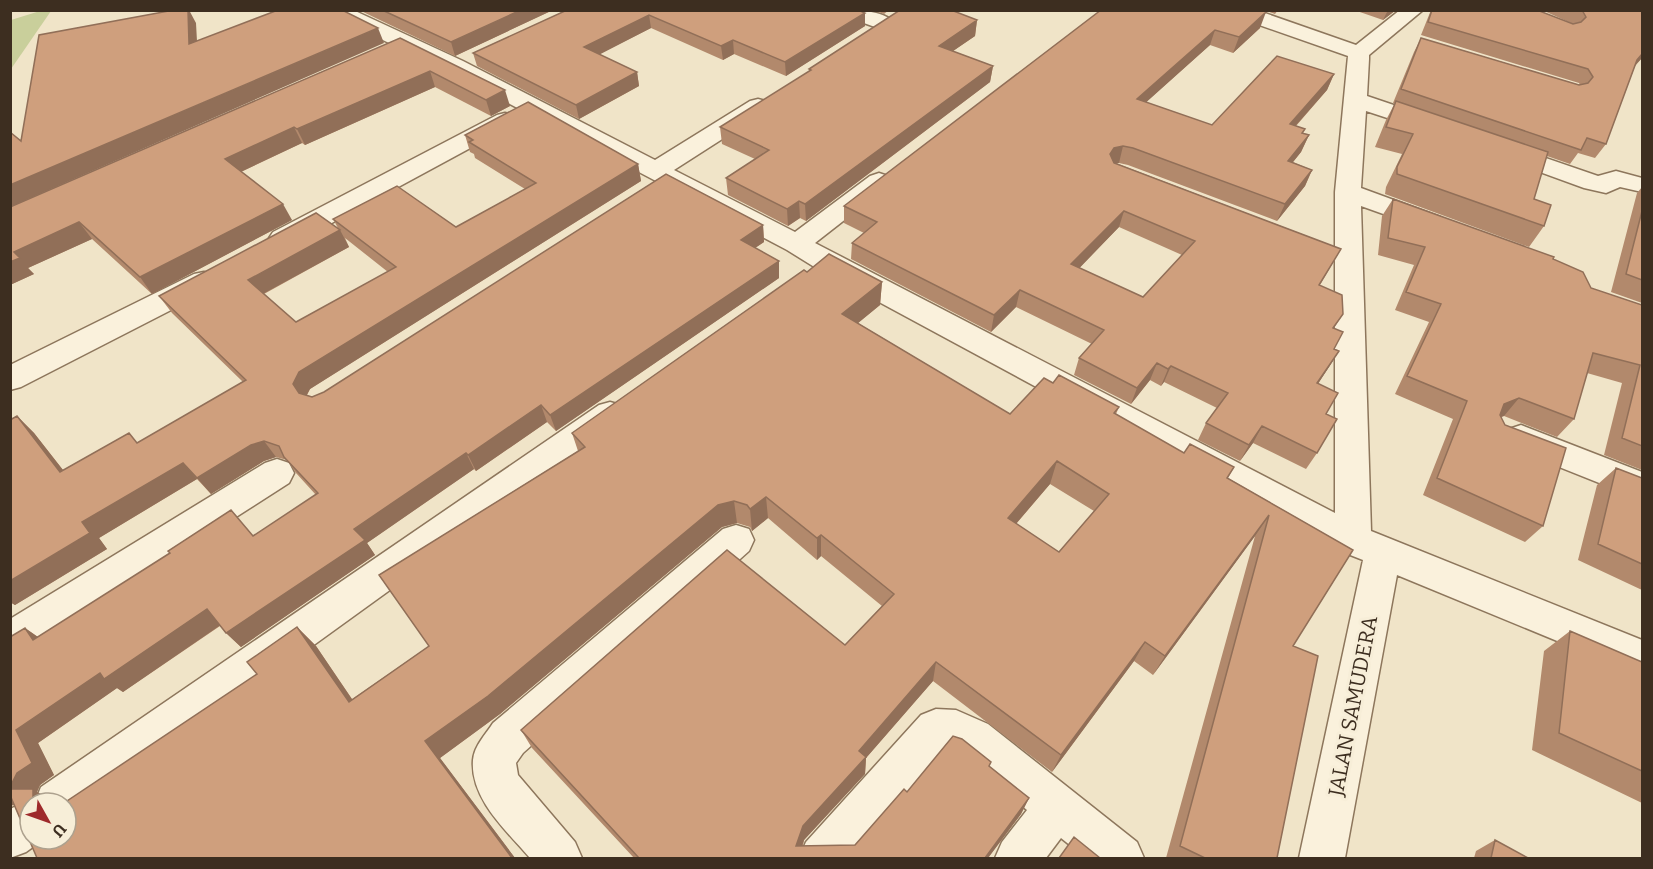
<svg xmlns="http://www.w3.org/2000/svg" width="1653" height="869" viewBox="0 0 1653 869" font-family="Bitter,serif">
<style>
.green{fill:#c9cf9b}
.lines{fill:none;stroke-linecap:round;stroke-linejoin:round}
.minor-casing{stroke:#8d765c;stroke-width:3}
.minor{fill:#faf1dc;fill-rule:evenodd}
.wall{fill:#b2896c;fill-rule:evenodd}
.shaded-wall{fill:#916f58}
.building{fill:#cf9f7d;stroke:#916f58;stroke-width:1.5;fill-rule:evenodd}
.labels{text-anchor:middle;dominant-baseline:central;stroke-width:6;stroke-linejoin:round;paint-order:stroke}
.near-street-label{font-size:21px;fill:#3d2e20;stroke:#f7eed8}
</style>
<rect width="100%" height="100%" fill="#f0e4c8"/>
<!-- green -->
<path class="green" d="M 40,11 L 51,11 L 11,69 L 11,20 Z"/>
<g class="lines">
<!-- minor casing -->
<g class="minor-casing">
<path id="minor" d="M 326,10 L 353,10 L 463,61 L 655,160 L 750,101 L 758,99 L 766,101 L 769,106 L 766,111 L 674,170 L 795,232 L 870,176 L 879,173 L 888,176 L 892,181 L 888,186 L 815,243 L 1335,513 L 1335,192 L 1348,56 L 1228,14 L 1225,10 L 1256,10 L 1356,45 L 1400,10 L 1423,10 L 1369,55 L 1369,59 L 1367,96 L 1441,121 L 1445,126 L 1441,131 L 1433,133 L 1366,111 L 1361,188 L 1440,217 L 1444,223 L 1440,229 L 1431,231 L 1361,206 L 1371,531 L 1642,640 L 1642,676 L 1397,575 L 1345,858 L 1299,858 L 1363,560 L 1340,551 L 816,268 L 787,250 L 447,71 L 329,14 Z
M 836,10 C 853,10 886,9 896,25 L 893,29 L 886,31 L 839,14 Z
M 505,113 L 513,115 L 517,120 L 513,125 L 293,244 L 283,246 L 273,244 L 269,238 L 273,232 L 497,115 Z
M 1502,143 L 1598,176 L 1616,171 L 1642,178 L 1642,192 L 1620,187 L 1606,193 L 1584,188 L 1493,155 L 1490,150 L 1493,145 Z
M 204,272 L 214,274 L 218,281 L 214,288 L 21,387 L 10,390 L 10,365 L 194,274 Z
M 610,402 L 621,405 L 626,414 L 621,423 L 73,819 L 66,821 L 66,803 L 30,803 L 30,839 L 44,839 L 26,852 L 10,858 L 10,809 L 30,800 L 35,802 L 41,787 L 599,405 Z
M 1521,425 L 1642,472 L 1642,500 L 1509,447 L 1504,438 L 1509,429 Z
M 277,459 L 289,463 L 294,473 L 289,483 L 24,653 L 10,658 L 10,619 L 265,463 Z
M 736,525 L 749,529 L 754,540 L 749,551 L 523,753 L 516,763 L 518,775 L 575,842 L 582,858 L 530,858 C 507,831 470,799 473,760 C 474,746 486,734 493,723 L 723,529 Z
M 936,709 L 956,710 L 988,724 L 1137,842 L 1144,858 L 1086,858 L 1061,838 L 1046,858 L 995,858 L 1002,842 L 1027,810 L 958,754 L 945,750 L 852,858 L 799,858 L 806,842 L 921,715 Z"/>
</g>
<!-- minor -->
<use href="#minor" class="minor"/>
</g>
<!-- wall -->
<path class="wall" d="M 359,10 L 553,10 L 455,56 Z
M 567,10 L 865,26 L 786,76 L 734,54 L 723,60 L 651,28 L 599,54 L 637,72 L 639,86 L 579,119 L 477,66 L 473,53 Z
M 873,10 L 889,10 L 884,14 Z
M 1101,10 L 1260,28 L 1233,53 L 1210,45 L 1146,102 L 1212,125 L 1334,74 L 1327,90 L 1296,126 L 1305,129 L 1303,134 L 1309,135 L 1301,152 L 1293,162 L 1312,170 L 1305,186 L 1277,221 L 1128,165 L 1119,163 L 1116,163 L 1341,249 L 1320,285 L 1343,314 L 1334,328 L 1334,349 L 1339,351 L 1318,384 L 1326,414 L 1317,453 L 1306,469 L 1253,443 L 1240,461 L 1198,440 L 1206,423 L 1217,408 L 1164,382 L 1161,386 L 1150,380 L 1131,404 L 1074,375 L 1079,358 L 1092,344 L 1016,307 L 991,332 L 851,259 L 852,243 L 864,233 L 844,223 L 844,206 ZM 1119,227 L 1182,255 L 1143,297 L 1079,268 Z
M 1264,10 L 1278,10 L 1275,14 Z
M 1354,10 L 1396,10 L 1383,20 Z
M 1431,10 L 1537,10 L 1573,24 L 1542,10 L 1642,10 L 1642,58 L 1635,66 L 1606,144 L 1595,158 L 1578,153 L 1570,164 L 1547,156 L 1534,199 L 1544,226 L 1529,247 L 1385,194 L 1386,187 L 1402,154 L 1375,147 L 1386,120 L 1395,103 L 1393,103 L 1414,52 L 1421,38 L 1580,85 L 1579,83 L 1421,35 Z
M 977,20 L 975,36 L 953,51 L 993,66 L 990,82 L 806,221 L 800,218 L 788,226 L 728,195 L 726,178 L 755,159 L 722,144 L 720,127 L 809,72 L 809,69 Z
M 400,38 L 510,106 L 491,116 L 435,87 L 305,145 L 302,143 L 241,172 L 292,220 L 152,294 L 92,239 L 28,268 L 34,274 L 10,285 L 10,207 Z
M 528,102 L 638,164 L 641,181 L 310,389 L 307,395 L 312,397 L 324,392 L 666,174 L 763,225 L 764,242 L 755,248 L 779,261 L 779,278 L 556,431 L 547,422 L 476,471 L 474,469 L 367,543 L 375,555 L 241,647 L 226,633 L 220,626 L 123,692 L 117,688 L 38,743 L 54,775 L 40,785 L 37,792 L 59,803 L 30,803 L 30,839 L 66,839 L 66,803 L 64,803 L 257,674 L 247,662 L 297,627 L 316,646 L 352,699 L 429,646 L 379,575 L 578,451 L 572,433 L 804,270 L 807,272 L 829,254 L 882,282 L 880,305 L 858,323 L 1010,414 L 1044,378 L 1053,383 L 1059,375 L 1119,407 L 1116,414 L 1184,453 L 1190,444 L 1234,467 L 1228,478 L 1353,550 L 1293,646 L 1318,656 L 1277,858 L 1166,858 L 1255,536 L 1153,675 L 1134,661 L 1052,772 L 933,681 L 866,758 L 865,774 L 804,840 L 803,846 L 855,845 L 904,789 L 907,792 L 953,736 L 962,739 L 991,762 L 989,766 L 1029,798 L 1021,814 L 988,858 L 634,858 L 532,748 L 521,730 L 727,550 L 845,645 L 882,606 L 821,556 L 817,560 L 768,518 L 752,531 L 750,527 L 737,523 L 722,527 L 500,714 L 440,758 L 515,858 L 37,858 L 14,805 L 10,806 L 10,637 L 25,628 L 38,637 L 170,553 L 168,551 L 231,510 L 253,536 L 316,495 L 296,473 L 287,460 L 276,457 L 264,461 L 211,494 L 197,479 L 99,538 L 107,549 L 15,605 L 10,602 L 10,420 L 17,416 L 34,433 L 63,470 L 129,433 L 137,443 L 243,382 L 172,313 L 159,296 L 316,213 L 338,228 L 333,219 L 397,186 L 456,227 L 525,189 L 475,158 L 474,154 L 470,152 L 465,135 ZM 345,238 L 388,272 L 296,322 L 264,294 L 349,247 ZM 1050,484 L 1094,511 L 1059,552 L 1016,524 Z
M 1642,187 L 1642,303 L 1611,292 L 1637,193 Z
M 1393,199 L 1553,259 L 1591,288 L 1642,305 L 1642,470 L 1604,455 L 1622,383 L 1587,373 L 1574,419 L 1557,437 L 1504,416 L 1501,417 L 1543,526 L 1525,542 L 1423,495 L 1453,419 L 1395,394 L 1429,322 L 1395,310 L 1414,265 L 1378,255 L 1382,216 Z
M 1616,468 L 1642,478 L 1642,590 L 1578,560 L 1597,485 Z
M 1570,631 L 1642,662 L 1642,803 L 1532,750 L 1544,651 Z
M 1495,840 L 1528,858 L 1474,858 L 1476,851 Z"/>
<!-- shaded-wall -->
<path class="shaded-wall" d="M 188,10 L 189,10 L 196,23 L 198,60 L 189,44 Z
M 521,10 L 553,10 L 455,56 L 451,42 Z
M 1388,10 L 1396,10 L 1383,20 Z
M 1266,12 L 1260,28 L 1233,53 L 1239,37 Z
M 865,13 L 865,26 L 786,76 L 785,62 Z
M 649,15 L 651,28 L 587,61 L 584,47 Z
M 977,20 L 975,36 L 937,62 L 939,46 Z
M 378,28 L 384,43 L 10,207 L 10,185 Z
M 1215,30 L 1210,45 L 1132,115 L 1137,99 Z
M 733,40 L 734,54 L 723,60 L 721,46 Z
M 1642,54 L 1642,58 L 1627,74 L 1637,60 Z
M 993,66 L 990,82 L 806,221 L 805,204 Z
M 430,71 L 435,87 L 305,145 L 297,129 Z
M 637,72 L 639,86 L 579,119 L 576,105 Z
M 1334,74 L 1327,90 L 1283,140 L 1290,124 Z
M 505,90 L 510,106 L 491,116 L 486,100 Z
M 294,127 L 302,143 L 234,175 L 225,159 Z
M 1309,135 L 1301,152 L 1281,177 L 1288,161 Z
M 1123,146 L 1119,163 L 1110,165 L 1110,154 L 1114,148 Z
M 638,164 L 641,181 L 310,389 L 304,400 L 293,384 L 299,372 Z
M 1312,170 L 1305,186 L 1277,221 L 1285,204 Z
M 799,201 L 800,218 L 788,226 L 787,209 Z
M 283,204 L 292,220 L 152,294 L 140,277 Z
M 1124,211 L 1119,227 L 1067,281 L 1071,264 Z
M 79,222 L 92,239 L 28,268 L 34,274 L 10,285 L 10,262 L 14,252 Z
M 763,225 L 764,242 L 743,256 L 741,240 Z
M 340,230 L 349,247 L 259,296 L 248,280 Z
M 779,261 L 779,278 L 556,431 L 550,415 Z
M 882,282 L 880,305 L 841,337 L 842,314 Z
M 1020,290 L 1016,307 L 991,332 L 994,315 Z
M 1339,351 L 1329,367 L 1307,400 L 1317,383 Z
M 1157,363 L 1150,380 L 1131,404 L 1137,388 Z
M 1171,366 L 1164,382 L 1161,386 L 1168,369 Z
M 1519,398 L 1504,416 L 1489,421 L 1504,404 Z
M 541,405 L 547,422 L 476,471 L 468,455 Z
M 17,416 L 34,433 L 77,488 L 60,472 Z
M 1262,426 L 1253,443 L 1240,461 L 1249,445 Z
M 264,441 L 276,457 L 264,461 L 211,494 L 197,478 L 251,445 Z
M 466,453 L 474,469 L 367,543 L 375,555 L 241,647 L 226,633 L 354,529 Z
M 1057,461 L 1050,484 L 1002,540 L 1008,518 Z
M 183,463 L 197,479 L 99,538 L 107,549 L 15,605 L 10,602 L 10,581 L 82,522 Z
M 766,497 L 768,518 L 752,531 L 750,509 Z
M 734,501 L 737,523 L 722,527 L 500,714 L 440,758 L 515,858 L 512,858 L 425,741 L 718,505 Z
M 1269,515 L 1255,536 L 1153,675 L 1165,656 Z
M 821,535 L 821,556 L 817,560 L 817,538 Z
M 207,609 L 222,624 L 123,692 L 117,688 L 38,743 L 54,775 L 40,785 L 37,792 L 59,803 L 33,803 L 33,799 L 11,788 L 16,730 L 100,673 Z
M 297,627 L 316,646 L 366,720 L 349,702 Z
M 25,628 L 45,642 L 33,640 Z
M 1145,642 L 1134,661 L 1052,772 L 1061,755 Z
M 936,662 L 933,681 L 866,758 L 865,774 L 804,840 L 798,858 L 796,846 L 803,826 L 859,751 Z
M 10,789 L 29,798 L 10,806 Z
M 1029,798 L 1021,814 L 988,858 L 985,858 Z"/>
<!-- building -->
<path class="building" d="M 174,10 L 188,10 L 189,44 L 278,10 L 342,10 L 378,28 L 10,185 L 10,132 L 21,141 L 39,35 Z
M 382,10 L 521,10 L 451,42 Z
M 567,10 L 858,10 L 865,13 L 785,62 L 733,40 L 721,46 L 649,15 L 584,47 L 637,72 L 576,105 L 473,53 Z
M 900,10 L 951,10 L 977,20 L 939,46 L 993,66 L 805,204 L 799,201 L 787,209 L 726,178 L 769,150 L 720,127 L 811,70 L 809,69 Z
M 1101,10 L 1261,10 L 1266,12 L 1239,37 L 1215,30 L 1137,99 L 1212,125 L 1277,56 L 1334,74 L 1290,124 L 1305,129 L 1302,133 L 1309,135 L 1288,161 L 1312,170 L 1285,204 L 1133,148 L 1123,146 L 1114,148 L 1110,154 L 1114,163 L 1341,249 L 1319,285 L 1342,295 L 1343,314 L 1333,328 L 1343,332 L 1334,349 L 1339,351 L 1317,383 L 1338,393 L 1326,414 L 1337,419 L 1317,453 L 1262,426 L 1249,445 L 1206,423 L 1228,393 L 1171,366 L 1168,369 L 1157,363 L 1137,388 L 1079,358 L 1104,330 L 1020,290 L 994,315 L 852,243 L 877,222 L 844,206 ZM 1124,211 L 1195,241 L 1143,297 L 1071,264 Z
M 1432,10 L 1537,10 L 1573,24 L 1581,22 L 1586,17 L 1582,10 L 1642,10 L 1642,54 L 1637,60 L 1606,144 L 1587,138 L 1581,150 L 1401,89 L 1421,38 L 1579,85 L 1588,83 L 1593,77 L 1588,69 L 1428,22 Z
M 400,38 L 505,90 L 486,100 L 430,71 L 297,129 L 294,127 L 225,159 L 283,204 L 140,277 L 79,222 L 14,252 L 20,258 L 10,262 L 10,207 Z
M 1396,101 L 1548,152 L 1534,199 L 1551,205 L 1544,226 L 1397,174 L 1397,167 L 1413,134 L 1386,127 Z
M 528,102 L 638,164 L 299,372 L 293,384 L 299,393 L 312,397 L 324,392 L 666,174 L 763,225 L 741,240 L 779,261 L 550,415 L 541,405 L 468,455 L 466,453 L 354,529 L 365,540 L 226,633 L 207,609 L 104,679 L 100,673 L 16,730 L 32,763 L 17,773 L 10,787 L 10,637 L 25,628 L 33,640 L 170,553 L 168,551 L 231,510 L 253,536 L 318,493 L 284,457 L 279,446 L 264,441 L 251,445 L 197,478 L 183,463 L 82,522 L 90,533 L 10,581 L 10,420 L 17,416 L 60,472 L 129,433 L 137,443 L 246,380 L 159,296 L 316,213 L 340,230 L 248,280 L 296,322 L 396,267 L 333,219 L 397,186 L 456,227 L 536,183 L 469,142 L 473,140 L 465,135 Z
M 1393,199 L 1554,257 L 1553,259 L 1583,272 L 1591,288 L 1642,305 L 1642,446 L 1622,438 L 1640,365 L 1593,353 L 1574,419 L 1519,398 L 1504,404 L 1500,415 L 1505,425 L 1566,448 L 1543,526 L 1437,478 L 1467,401 L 1407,376 L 1441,304 L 1406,292 L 1425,247 L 1388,238 Z
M 1642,211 L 1642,280 L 1626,274 Z
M 829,254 L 882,282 L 842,314 L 1010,414 L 1044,378 L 1053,383 L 1059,375 L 1119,407 L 1114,413 L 1184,453 L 1190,444 L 1234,467 L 1227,478 L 1353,550 L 1293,646 L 1318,656 L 1277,858 L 1205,858 L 1180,846 L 1269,515 L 1165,656 L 1145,642 L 1061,755 L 936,662 L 859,751 L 866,757 L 803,826 L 796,846 L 855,845 L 904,789 L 907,792 L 953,736 L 962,739 L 991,762 L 989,766 L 1029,798 L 985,858 L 639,858 L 521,730 L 727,550 L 845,645 L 894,594 L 821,535 L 817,538 L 766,497 L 750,509 L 747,505 L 734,501 L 718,505 L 488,696 L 425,741 L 512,858 L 37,858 L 10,795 L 10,789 L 33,789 L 33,803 L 30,803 L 30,839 L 66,839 L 66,803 L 64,803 L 257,674 L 247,662 L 297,627 L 349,702 L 429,646 L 379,575 L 585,447 L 572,433 L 804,270 L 807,272 ZM 1057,461 L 1109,494 L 1059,552 L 1008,518 Z
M 1616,468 L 1642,478 L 1642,564 L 1598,544 Z
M 1570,631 L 1642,662 L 1642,771 L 1559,733 Z
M 1074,837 L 1100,858 L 1059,858 Z
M 1495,840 L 1528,858 L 1491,858 Z"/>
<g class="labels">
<!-- near-street labels -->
<g class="near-street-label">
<text transform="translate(1353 706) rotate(-79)">JALAN SAMUDERA</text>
</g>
</g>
<!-- border -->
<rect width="1653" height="869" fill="none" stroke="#3d2e20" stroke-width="24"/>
<!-- north arrow -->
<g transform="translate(48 821) rotate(130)"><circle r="28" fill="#f7eed8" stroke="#ada18e" stroke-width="1.5"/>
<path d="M0-4.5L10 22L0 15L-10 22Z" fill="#9e2a2b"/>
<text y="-9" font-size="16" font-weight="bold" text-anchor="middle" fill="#3d2e20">U</text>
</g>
</svg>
